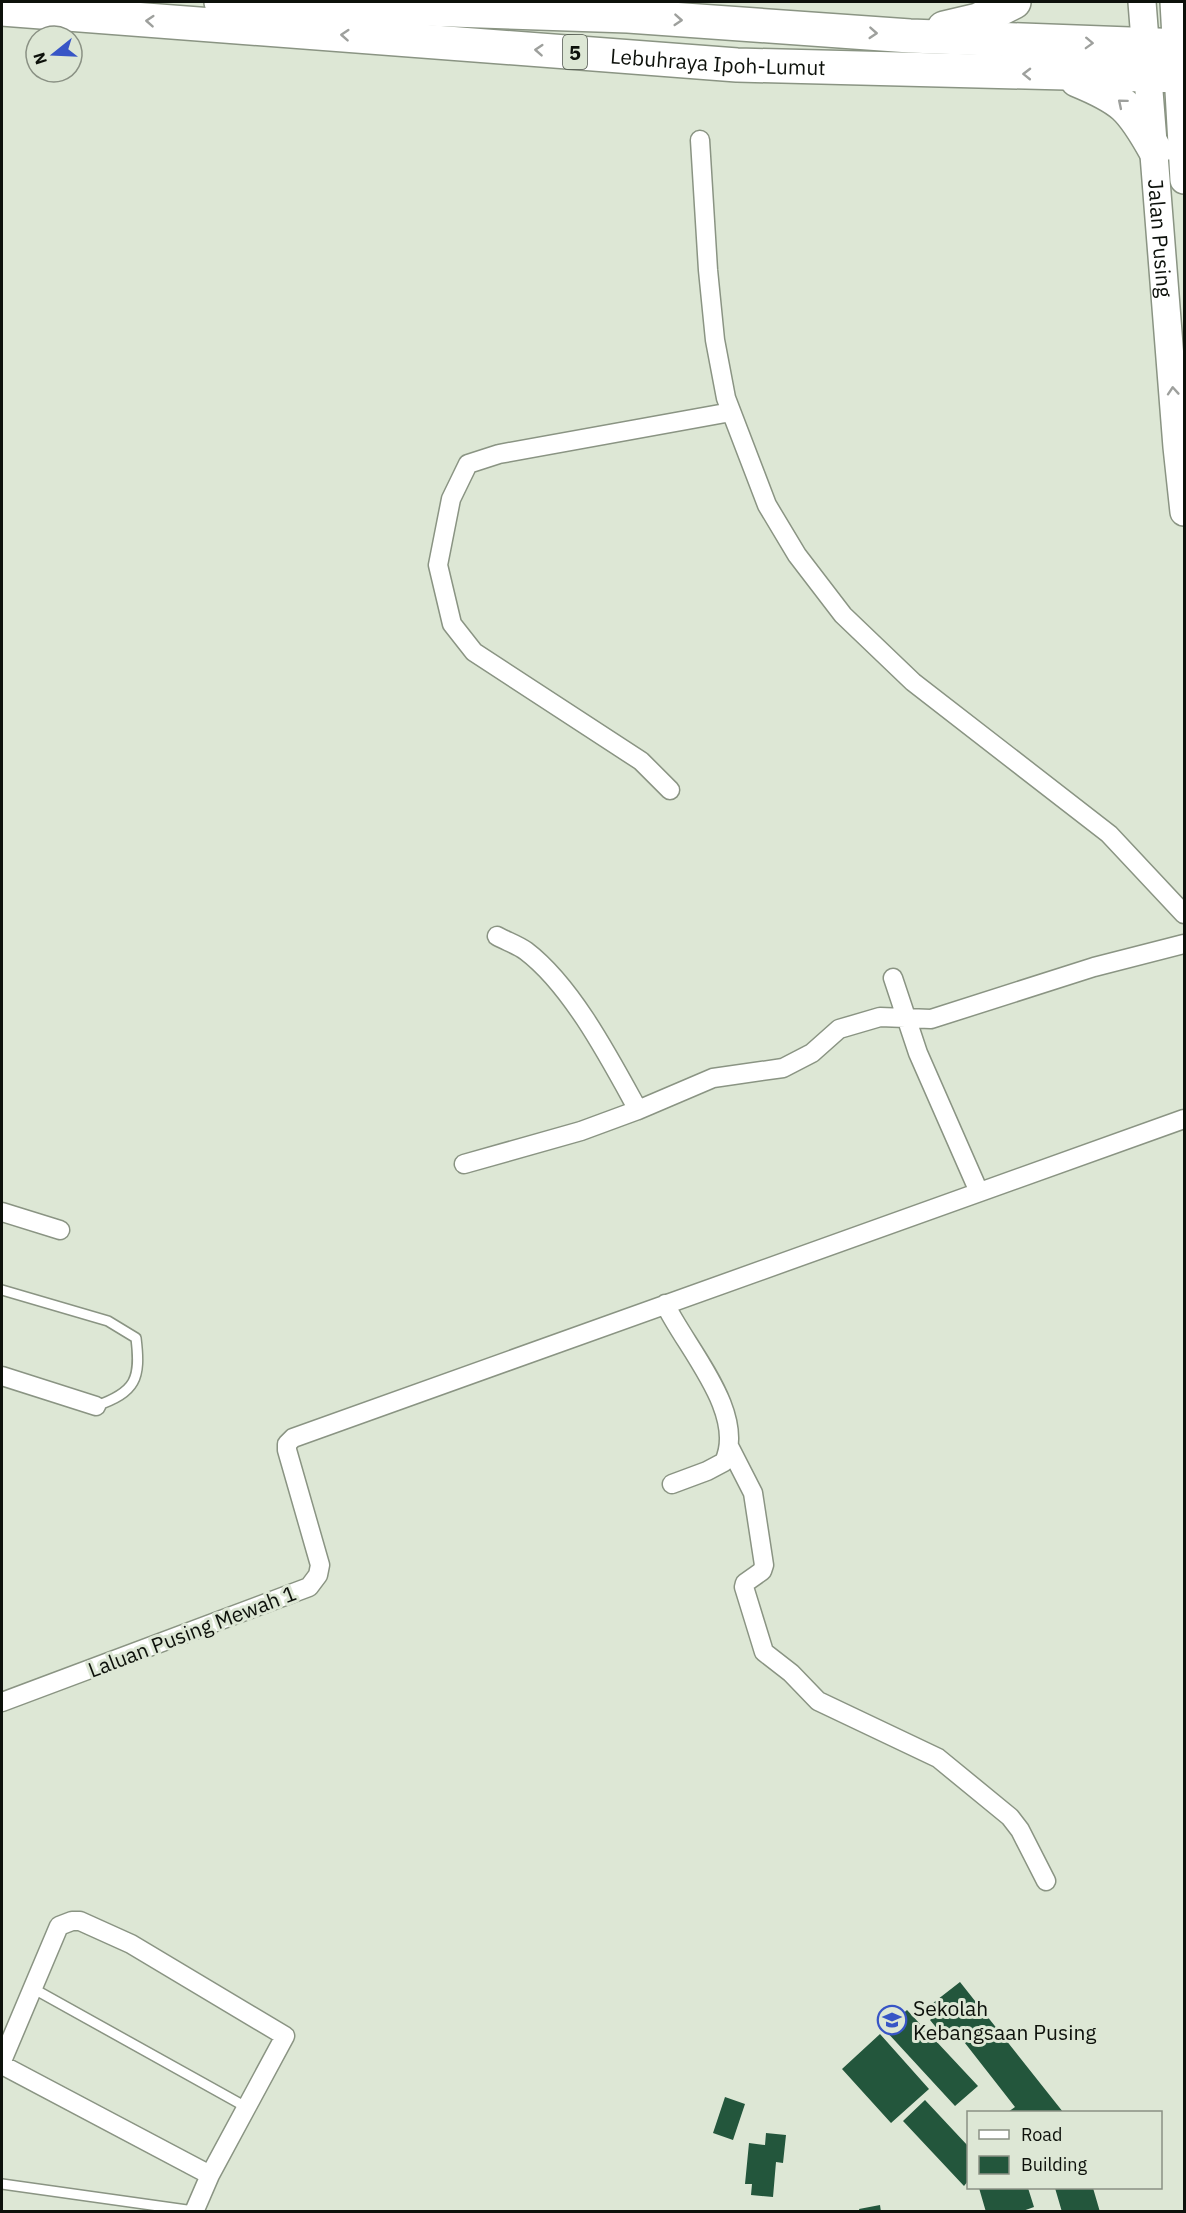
<svg xmlns="http://www.w3.org/2000/svg" width="1186" height="2213" viewBox="0 0 1186 2213" font-family="'IBM Plex Sans',sans-serif">
<style>
.building{fill:#23563c}
.lines{fill:none;stroke-linecap:round;stroke-linejoin:round}
.lane-casing{stroke:#8a9483;stroke-width:12}
.street-casing{stroke:#8a9483;stroke-width:21}
.secondary-casing{stroke:#8a9483;stroke-width:30}
.highway-casing{stroke:#8a9483;stroke-width:36}
.lane{stroke:#fff;stroke-width:9}
.street{stroke:#fff;stroke-width:18}
.secondary{stroke:#fff;stroke-width:27}
.highway{stroke:#fff;stroke-width:33}
.oneway{stroke:#9ea09d}
.labels{text-anchor:middle;dominant-baseline:central;stroke-width:6;stroke-linejoin:round;paint-order:stroke}
.shield{fill:#dde7d5;stroke:#4b5148;stroke-width:1.5}
.shield-label{font-size:20px;font-weight:bold;fill:#0d110b}
.street-label{font-size:21px;fill:#0d110b;stroke:#dde7d5}
.poi-label{font-size:21px;fill:#0d110b;stroke:#dde7d5;text-anchor:start}
</style>
<rect width="100%" height="100%" fill="#dde7d5"/>
<!-- building -->
<path class="building" d="M 960,1982 L 1063,2112 L 1008,2112 L 1015,2107 L 954,2029 L 944,2037 L 930,2020 L 940,2012 L 933,2003 Z
M 907,2010 L 978,2086 L 955,2106 L 885,2030 Z
M 880,2034 L 929,2089 L 891,2123 L 842,2069 Z
M 725,2097 L 745,2104 L 733,2140 L 713,2133 Z
M 925,2100 L 968,2146 L 968,2181 L 964,2186 L 903,2121 Z
M 766,2133 L 786,2135 L 783,2163 L 776,2162 L 773,2197 L 751,2195 L 752,2184 L 745,2184 L 749,2143 L 765,2145 Z
M 979,2188 L 1028,2188 L 1034,2207 L 1020,2212 L 986,2212 Z
M 1055,2188 L 1093,2188 L 1100,2212 L 1062,2212 Z
M 880,2205 L 881,2212 L 860,2212 L 859,2209 Z"/>
<g class="lines">
<!-- lane casing -->
<g class="lane-casing">
<path id="lane" d="M 2,1290 L 108,1321 L 136,1338 C 141,1379 136,1392 96,1406
M 34,1989 L 246,2107
M 2,2184 L 194,2211"/>
</g>
<!-- street casing -->
<g class="street-casing">
<path id="street" d="M 700,140 L 708,270 L 715,340 L 726,398 L 767,505 L 797,555 L 843,615 L 913,682 L 1109,834 L 1184,914
M 670,790 L 641,761 L 474,652 L 452,624 L 438,565 L 451,499 L 468,464 L 499,454 L 731,412
M 497,936 C 506,941 518,945 526,951 C 572,986 610,1059 638,1110 L 713,1078 L 783,1068 L 812,1053 L 839,1029 L 880,1017 L 931,1019 L 1094,967 L 1184,944
M 893,978 L 918,1053 L 979,1192
M 464,1164 L 581,1131 L 638,1110
M 2,1212 L 60,1230
M 665,1304 C 686,1348 747,1413 724,1462 L 707,1471 L 672,1484
M 2,1376 L 96,1406
M 730,1448 L 753,1493 L 764,1565 L 762,1571 L 745,1583 L 744,1587 L 764,1652 L 791,1673 L 818,1701 L 938,1758 L 1010,1817 L 1020,1830 L 1046,1881
M 2,1702 L 309,1587 L 318,1575 L 320,1565 L 287,1450 L 287,1444 L 293,1438 L 1184,1119
M 2,2061 L 59,1926 L 72,1921 L 80,1921 L 131,1944 L 285,2036 L 210,2175 L 194,2212
M 2,2065 L 210,2175"/>
</g>
<!-- secondary casing -->
<g class="secondary-casing">
<g id="secondary">
<path id="s1" d="M 1142,2 L 1177,447 L 1184,512"/>
<path d="M 1174,2 L 1184,180"/>
</g>
</g>
<!-- highway casing -->
<g class="highway-casing">
<g id="highway">
<path d="M 221,2 L 628,16 L 910,36 L 1184,46"/>
<path id="s2" d="M 2,9 L 737,65 L 1184,76"/>
<path d="M 944,28 L 978,20 L 1014,2"/>
<path d="M 1077,80 C 1123,99 1131,107 1155,150"/>
<path d="M 1183,150 L 1184,146"/>
</g>
</g>
<!-- lane -->
<use href="#lane" class="lane"/>
<!-- street -->
<use href="#street" class="street"/>
<!-- secondary -->
<use href="#secondary" class="secondary"/>
<!-- highway -->
<use href="#highway" class="highway"/>
</g>
<!-- one-way arrows -->
<defs><path id="oneway-chevron" d="M-2-3.5L2.5 0L-2 3.5" fill="none" stroke-width="1.6" stroke-linecap="round" stroke-linejoin="round" transform="scale(1.5)"/></defs>
<g class="oneway">
<use href="#oneway-chevron" transform="translate(678 20) rotate(4)"/>
<use href="#oneway-chevron" transform="translate(150 21) rotate(-176)"/>
<use href="#oneway-chevron" transform="translate(873 33) rotate(4)"/>
<use href="#oneway-chevron" transform="translate(345 35) rotate(-176)"/>
<use href="#oneway-chevron" transform="translate(1089 43) rotate(2)"/>
<use href="#oneway-chevron" transform="translate(539 50) rotate(-176)"/>
<use href="#oneway-chevron" transform="translate(1027 74) rotate(-179)"/>
<use href="#oneway-chevron" transform="translate(1122 103) rotate(-140)"/>
<use href="#oneway-chevron" transform="translate(1173 391) rotate(-94)"/>
</g>
<!-- icons -->
<defs>
<g id="school-ring" transform="scale(1.5)"><circle r="9.5" fill="#dde7d5" stroke="#3755c6" stroke-width="1.5"/><path d="M0-5L7-2L0 1L-7-2ZM-4 1L0 2.5L4 1V4Q0 6-4 4Z" fill="#3755c6"/></g>
</defs>
<g fill-rule="evenodd">
<use href="#school-ring" x="892" y="2020"/>
</g>
<g class="labels">
<!-- shield labels -->
<rect class="shield" x="563" y="35" width="24" height="34" rx="4.5"/>
<g class="shield-label">
<text x="575" y="52">5</text>
</g>
<!-- street labels -->
<g class="street-label">
<text stroke="none"><textPath href="#s2" startOffset="718">Lebuhraya Ipoh-Lumut</textPath></text>
<text stroke="none"><textPath href="#s1" startOffset="237">Jalan Pusing</textPath></text>
<text transform="translate(192 1631) rotate(-21)">Laluan Pusing Mewah 1</text>
</g>
<!-- poi labels -->
<g class="poi-label">
<text x="913" y="2008">Sekolah<tspan x="913" dy="24">Kebangsaan Pusing</tspan></text>
</g>
</g>
<!-- border -->
<rect width="1186" height="2213" fill="none" stroke="#0d110b" stroke-width="6"/>
<!-- legend -->
<rect x="967" y="2111" width="195" height="78" fill="#dde7d5" stroke="#8a9184" stroke-width="1.5"/>
<rect x="979" y="2130" width="30" height="9" fill="#ffffff" stroke="#8a9184" stroke-width="1.5"/>
<text x="1021" y="2141" font-size="18" fill="#0d110b">Road</text>
<rect x="979" y="2156" width="30" height="18" fill="#23563c" stroke="#8a9184" stroke-width="1.5"/>
<text x="1021" y="2171" font-size="18" fill="#0d110b">Building</text>
<!-- north arrow -->
<g transform="translate(54 54) rotate(252)"><circle r="28" fill="#dde7d5" stroke="#8a9184" stroke-width="1.5"/>
<path d="M0-4.5L10 22L0 15L-10 22Z" fill="#3755c6"/>
<text y="-9" font-size="16" font-weight="bold" text-anchor="middle" fill="#0d110b">N</text>
</g>
</svg>
